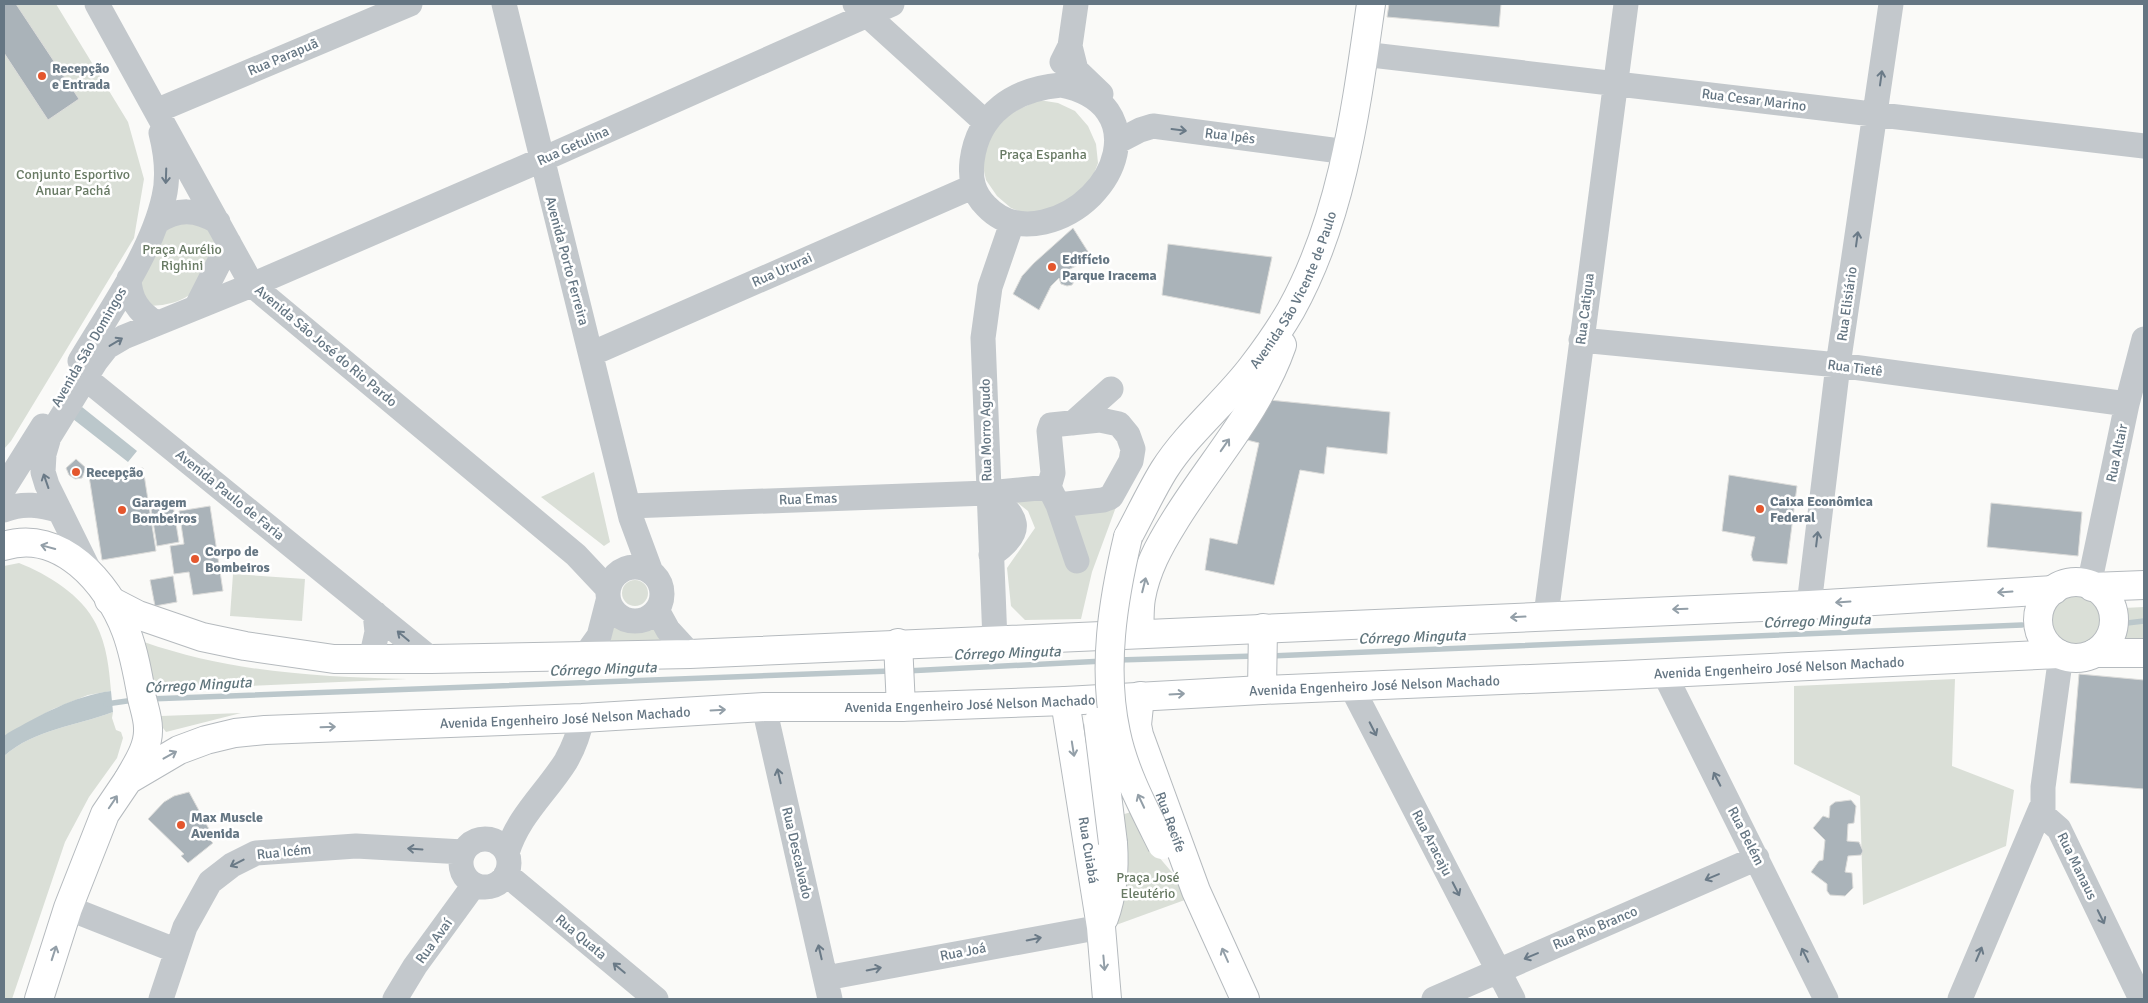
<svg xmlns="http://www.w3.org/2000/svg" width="2148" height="1003" viewBox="0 0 2148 1003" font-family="Signika,sans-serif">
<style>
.green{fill:#dadfd7}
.water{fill:#bbc7cb}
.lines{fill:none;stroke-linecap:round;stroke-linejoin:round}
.stream{stroke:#bbc7cb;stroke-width:5.5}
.building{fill:#aab3b9;stroke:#dcdcda}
.major-casing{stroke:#b5babe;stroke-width:30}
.minor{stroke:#c3c8cc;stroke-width:25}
.major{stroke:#fff;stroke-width:28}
.major-bridge-casing{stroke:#b5babe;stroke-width:30;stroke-linecap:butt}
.major-bridge{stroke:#fff;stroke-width:28}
.oneway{stroke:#6a7a87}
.oneway2{stroke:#939fa8}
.poi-dot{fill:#e4572e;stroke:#fff;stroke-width:2}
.labels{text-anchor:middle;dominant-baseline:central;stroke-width:5;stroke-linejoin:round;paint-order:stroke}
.street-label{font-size:14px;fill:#657683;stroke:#fff}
.poi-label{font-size:14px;font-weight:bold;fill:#657683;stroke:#fff;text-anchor:start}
.park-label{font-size:14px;fill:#687a64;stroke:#fff}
.water-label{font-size:15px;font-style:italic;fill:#60757c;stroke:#fff}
</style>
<rect width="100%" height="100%" fill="#fafaf8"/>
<!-- green -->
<path class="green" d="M 4,4 L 56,4 L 128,122 L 144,179 L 134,238 L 11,441 L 4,449 Z
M 1039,100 L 1058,103 L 1075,111 L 1088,126 L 1096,144 L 1098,163 L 1092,179 L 1059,211 L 1029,215 L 1011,208 L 997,196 L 986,180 L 982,162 L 984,143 L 1009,114 Z
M 180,218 L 221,234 C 214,250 209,270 199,285 C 190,301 161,308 145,305 L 139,286 L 169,225 Z
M 594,472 L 610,542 L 604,546 L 541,497 Z
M 1009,496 L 1036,496 L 1071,512 L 1116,507 L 1092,572 L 1081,619 L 1025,620 L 1011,606 L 1007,568 L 1035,528 L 1028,511 Z
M 19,563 C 47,574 82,595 96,624 C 107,646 109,668 111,691 L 88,695 L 53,709 L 4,736 L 4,566 Z
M 233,574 L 305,579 L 302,621 L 230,616 Z
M622 593a13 13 0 1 1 26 0a13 13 0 1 1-26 0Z
M2048 619a26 26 0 1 1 52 0a26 26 0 1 1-52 0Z
M 2144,607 L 2144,644 L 2125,645 L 2123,608 Z
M 653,620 L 667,642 L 606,646 L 612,626 C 628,628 640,631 653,620 Z
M 144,642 C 230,672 317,677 407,679 L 157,690 L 152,687 Z
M 1955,679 L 1952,766 L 2014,790 L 2006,846 L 1863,905 L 1860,796 L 1794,764 L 1794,686 Z
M 113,712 L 112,718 L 116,730 L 121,732 L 123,738 L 117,758 L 89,797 L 65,842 L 12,999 L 4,999 L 4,756 C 35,729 76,726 113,712 Z
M 241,713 L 166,732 L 163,728 L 161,716 Z
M 1131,812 L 1158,856 L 1193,897 L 1116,925 L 1122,870 L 1118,816 Z"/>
<!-- water -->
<path class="water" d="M 82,407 L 137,451 L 128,462 L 73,419 Z
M 111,691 L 113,712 C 76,726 35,729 4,756 L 4,736 L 8,733 C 41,715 73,696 111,691 Z"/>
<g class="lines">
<!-- stream -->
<path class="stream" d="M 2127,623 L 2144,621
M 1270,656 L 2022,625
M 1118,660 L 1256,656
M 906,671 L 1104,661
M 149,699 L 891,671
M 106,704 L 134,700"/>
</g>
<!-- building -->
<path class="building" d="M 6,4 L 16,4 L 79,99 L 48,120 L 4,53 L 4,6 Z
M 1389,4 L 1501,4 L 1499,27 L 1387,17 Z
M 1073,228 L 1092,258 L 1068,270 L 1075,280 L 1072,285 L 1067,286 L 1061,284 L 1059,278 L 1051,286 L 1039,310 L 1013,294 L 1022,276 L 1034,263 Z
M 1168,244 L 1272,257 L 1260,314 L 1162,295 Z
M 1269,400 L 1390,412 L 1387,454 L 1327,447 L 1324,474 L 1300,470 L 1274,585 L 1205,570 L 1210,538 L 1237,544 L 1259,443 L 1247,440 Z
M 76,459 L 86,468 L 82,478 L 75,479 L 69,475 L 66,468 Z
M 143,468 L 156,551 L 102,560 L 89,476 Z
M 1729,475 L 1797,486 L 1787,564 L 1753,561 L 1751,555 L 1755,537 L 1722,531 Z
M 1991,503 L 2082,512 L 2078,556 L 1987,547 Z
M 173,505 L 179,542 L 157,546 L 151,509 Z
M 210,506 L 223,591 L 193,595 L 189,572 L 174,574 L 170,546 L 184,544 L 179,511 Z
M 173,576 L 177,602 L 155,606 L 150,580 Z
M 2079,674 L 2144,680 L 2144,789 L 2070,783 Z
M 189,792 L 210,831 L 205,835 L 213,843 L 188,863 L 181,856 L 184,854 L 148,819 L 164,802 L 174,796 Z
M 1851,800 L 1856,806 L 1854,823 L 1848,824 L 1847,841 L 1859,842 L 1863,851 L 1861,855 L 1848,856 L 1845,872 L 1852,873 L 1853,888 L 1845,896 L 1830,895 L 1827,891 L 1827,884 L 1811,872 L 1819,861 L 1823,860 L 1825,840 L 1813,828 L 1823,816 L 1829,818 L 1830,806 L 1835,802 Z"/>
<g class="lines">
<!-- major casing -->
<g class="major-casing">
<g id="major">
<path id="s1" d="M 1128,537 C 1140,515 1151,491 1164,470 C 1188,432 1226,402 1253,366 C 1266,349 1280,329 1291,310 C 1343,216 1356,108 1371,4"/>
<path d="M 4,546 C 60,528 108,583 126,631 C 134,652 138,675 142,698 C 144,707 148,718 148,728 C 149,747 137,764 128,780"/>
<circle cx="2076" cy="620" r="38"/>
<path d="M 2092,587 L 2144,585"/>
<path d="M 109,600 L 138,615 L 202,637 L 245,646 L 334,659 L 431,659 L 690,654 L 1809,605 L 2054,590"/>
<path d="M 1139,633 C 1140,622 1139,609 1141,598 C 1146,570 1159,546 1174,522 C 1210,463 1259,411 1282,345"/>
<path d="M 898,643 L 901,707"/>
<path d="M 2095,653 L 2144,653"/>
<path d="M 1262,690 L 1263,628"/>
<path id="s2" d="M 1140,696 L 1137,725 L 1139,735 L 1196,891 L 1245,999"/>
<path id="s3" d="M 1065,701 L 1101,927 L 1107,999"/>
<path d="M 1104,918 C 1113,893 1115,870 1113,843"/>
<path id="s4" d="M 39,999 L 68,908 L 105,814 L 128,780 L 179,750 L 206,740 L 235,733 L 265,730 L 582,718 L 764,707 L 901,707 L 1065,701 L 1262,690 L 1625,675 L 2059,654"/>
</g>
</g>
<!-- minor -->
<path class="minor" d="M 97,4 L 252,285 L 576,555 L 608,589
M 504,4 L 631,518 L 651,572
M 855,4 L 985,122
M 1070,46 L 1076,70 L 1101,94
M 1363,54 L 2144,146
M 1062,62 L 1070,46 L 1076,4
M 1061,85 C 1153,103 1119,204 1044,222 C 1022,227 1002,223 986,206 C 973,193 970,179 972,161 C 978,113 1014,89 1061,85 Z
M 156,111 L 410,4
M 1117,142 L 1140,130 L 1153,126 L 1347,152
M 157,222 C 178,208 196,209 218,222
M 129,279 C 130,299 138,312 156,323
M 197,306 L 229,243
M 1581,340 L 1838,365 L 2127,404
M 591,354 L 972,187
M 80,361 C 109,312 152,252 164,197 C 169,176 166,153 161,133
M 84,377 L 431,659
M 1073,423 L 1111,389
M 4,488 L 43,426
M 988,493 C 1018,516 1027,531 991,555
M 1058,505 L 1077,561
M 629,506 L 988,493 L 1049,487 L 1058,505 L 1103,500 L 1111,497 L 1131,461 L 1133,449 L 1128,435 L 1119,424 L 1100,420 L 1051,425 L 1049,431 L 1053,473 L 1049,487
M 4,510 C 23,502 41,505 60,511
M608 594a27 27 0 1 1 54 0a27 27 0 1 1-54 0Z
M 90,572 L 47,485 L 43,472 L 44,454 L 49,437 L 96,361 L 107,347 L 124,337 L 252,285 L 541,160 L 892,4
M 2089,585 L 2127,404 L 2144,339
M 1809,605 L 1838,365 L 1891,4
M 657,610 L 668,630 L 690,654
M 1546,615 L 1626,4
M 995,641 L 983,338 L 990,287 L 1012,223
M 584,657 L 599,636 L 608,601
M 371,659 L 377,632 L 375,613
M 1664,673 L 1826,999
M 1351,686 L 1513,999
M 764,707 L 830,999
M 2043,815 L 2059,829 L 2141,999
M 2043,815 L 2043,787 L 2061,655
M461 863a24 24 0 1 1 48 0a24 24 0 1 1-48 0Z
M 507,853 C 518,816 546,793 566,761 C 574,747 579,733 582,718
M 506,874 L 656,999
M 68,908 L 177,951
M 826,978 L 1101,927
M 161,999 L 185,927 L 210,882 L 232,865 L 256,853 L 356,846 L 463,852
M 395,999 L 415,966 L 474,885
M 1434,999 L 1757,858
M 1960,999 L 2041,808 L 2043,815"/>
<!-- major -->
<use href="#major" class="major"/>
<!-- major-bridge casing -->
<g class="major-bridge-casing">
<path id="major-bridge" d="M 1128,537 C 1113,600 1102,668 1116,733 C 1124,772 1144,809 1162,845
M 1098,722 L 1113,843"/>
</g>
<!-- major-bridge -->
<use href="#major-bridge" class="major-bridge"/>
</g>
<!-- one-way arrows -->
<defs><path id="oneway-shaft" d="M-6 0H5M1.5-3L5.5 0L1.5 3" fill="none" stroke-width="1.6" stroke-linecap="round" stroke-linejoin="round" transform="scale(1.25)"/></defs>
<g class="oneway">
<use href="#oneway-shaft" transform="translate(1881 78) rotate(-82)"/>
<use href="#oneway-shaft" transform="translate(1179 130) rotate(7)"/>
<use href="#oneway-shaft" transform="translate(166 176) rotate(92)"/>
<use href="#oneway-shaft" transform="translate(1857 239) rotate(-82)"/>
<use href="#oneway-shaft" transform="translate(116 342) rotate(-31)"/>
<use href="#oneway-shaft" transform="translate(46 481) rotate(-109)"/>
<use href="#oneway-shaft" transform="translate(1817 539) rotate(-83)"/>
<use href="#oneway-shaft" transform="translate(403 636) rotate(-140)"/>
<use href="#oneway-shaft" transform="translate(1373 729) rotate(63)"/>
<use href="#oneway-shaft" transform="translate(779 776) rotate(-103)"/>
<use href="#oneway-shaft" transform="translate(1717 779) rotate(-117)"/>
<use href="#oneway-shaft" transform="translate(415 849) rotate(-176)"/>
<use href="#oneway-shaft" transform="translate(237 863) rotate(153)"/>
<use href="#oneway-shaft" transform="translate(1712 877) rotate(157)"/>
<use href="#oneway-shaft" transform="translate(1456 889) rotate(63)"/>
<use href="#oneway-shaft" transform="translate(2101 917) rotate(64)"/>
<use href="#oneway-shaft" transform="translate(1034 939) rotate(-11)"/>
<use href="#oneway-shaft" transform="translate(820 952) rotate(-103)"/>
<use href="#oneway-shaft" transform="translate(1979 954) rotate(-67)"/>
<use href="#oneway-shaft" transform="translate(1805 955) rotate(-116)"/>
<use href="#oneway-shaft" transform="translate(1531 956) rotate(157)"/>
<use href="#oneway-shaft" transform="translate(619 968) rotate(-140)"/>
<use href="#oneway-shaft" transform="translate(874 969) rotate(-11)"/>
</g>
<g class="oneway2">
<use href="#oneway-shaft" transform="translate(1225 445) rotate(-55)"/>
<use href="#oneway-shaft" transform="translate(48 547) rotate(-165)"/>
<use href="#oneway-shaft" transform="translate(1144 585) rotate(-76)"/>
<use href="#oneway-shaft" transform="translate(2005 592) rotate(176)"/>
<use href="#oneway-shaft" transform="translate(1843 602) rotate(176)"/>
<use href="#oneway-shaft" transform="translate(1680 609) rotate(178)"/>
<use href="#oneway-shaft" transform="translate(1518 617) rotate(177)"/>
<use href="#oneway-shaft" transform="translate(1177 694) rotate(-3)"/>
<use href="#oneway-shaft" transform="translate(718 710) rotate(-3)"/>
<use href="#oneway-shaft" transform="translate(328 727) rotate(-2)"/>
<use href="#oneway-shaft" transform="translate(1073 749) rotate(81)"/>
<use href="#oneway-shaft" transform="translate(170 755) rotate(-29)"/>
<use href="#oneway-shaft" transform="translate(1141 801) rotate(-115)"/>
<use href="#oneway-shaft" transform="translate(113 802) rotate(-56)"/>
<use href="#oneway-shaft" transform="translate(54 953) rotate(-72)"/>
<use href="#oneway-shaft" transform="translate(1225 955) rotate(-114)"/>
<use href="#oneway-shaft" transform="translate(1104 963) rotate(85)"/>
</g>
<!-- markers -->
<g class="poi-dot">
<circle cx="42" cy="76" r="5"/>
<circle cx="1052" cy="267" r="5"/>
<circle cx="76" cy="472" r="5"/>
<circle cx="1760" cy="509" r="5"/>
<circle cx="122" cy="510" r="5"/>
<circle cx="195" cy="559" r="5"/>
<circle cx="181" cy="825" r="5"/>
</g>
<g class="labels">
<!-- street labels -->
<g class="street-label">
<text transform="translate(283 57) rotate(-23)">Rua Parapuã</text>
<text transform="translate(1754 100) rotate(7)">Rua Cesar Marino</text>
<text transform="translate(1230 136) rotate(7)">Rua Ipês</text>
<text transform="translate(573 146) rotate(-24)">Rua Getulina</text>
<text transform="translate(567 261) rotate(75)">Avenida Porto Ferreira</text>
<text transform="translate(782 270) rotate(-24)">Rua Ururai</text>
<text stroke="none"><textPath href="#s1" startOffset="300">Avenida São Vicente de Paulo</textPath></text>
<text transform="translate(1847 304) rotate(-82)">Rua Elisiário</text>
<text transform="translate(1585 309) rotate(-83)">Rua Catigua</text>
<text transform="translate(326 346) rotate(40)">Avenida São José do Rio Pardo</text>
<text transform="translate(89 347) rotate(-60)">Avenida São Domingos</text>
<text transform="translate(1855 368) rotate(7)">Rua Tietê</text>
<text transform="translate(986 430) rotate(-91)">Rua Morro Agudo</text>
<text transform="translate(2117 453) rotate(-78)">Rua Altair</text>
<text transform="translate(230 495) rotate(39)">Avenida Paulo de Faria</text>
<text transform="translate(808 499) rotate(-2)">Rua Emas</text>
<text stroke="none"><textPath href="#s4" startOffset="1901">Avenida Engenheiro José Nelson Machado</textPath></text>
<text stroke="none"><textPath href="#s4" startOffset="1496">Avenida Engenheiro José Nelson Machado</textPath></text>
<text stroke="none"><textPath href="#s4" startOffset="1091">Avenida Engenheiro José Nelson Machado</textPath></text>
<text stroke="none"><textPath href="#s4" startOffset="686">Avenida Engenheiro José Nelson Machado</textPath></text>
<text stroke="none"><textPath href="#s2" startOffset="132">Rua Recife</textPath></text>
<text transform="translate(1746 836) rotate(63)">Rua Belém</text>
<text transform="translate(1432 843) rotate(63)">Rua Aracaju</text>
<text stroke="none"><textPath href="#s3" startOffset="151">Rua Cuiabá</textPath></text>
<text transform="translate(284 852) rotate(-6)">Rua Icém</text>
<text transform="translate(797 853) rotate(77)">Rua Descalvado</text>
<text transform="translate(2077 866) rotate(64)">Rua Manaus</text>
<text transform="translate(1595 928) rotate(-23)">Rua Rio Branco</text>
<text transform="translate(581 937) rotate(40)">Rua Quata</text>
<text transform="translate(434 941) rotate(-54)">Rua Avaí</text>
<text transform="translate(963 952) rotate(-11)">Rua Joá</text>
</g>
<!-- poi labels -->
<g class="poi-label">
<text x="52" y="68">Recepção<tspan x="52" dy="16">e Entrada</tspan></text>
<text x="1062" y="259">Edifício<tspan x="1062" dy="16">Parque Iracema</tspan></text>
<text x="86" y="472">Recepção</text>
<text x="1770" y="501">Caixa Econômica<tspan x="1770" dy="16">Federal</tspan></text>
<text x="132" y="502">Garagem<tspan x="132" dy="16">Bombeiros</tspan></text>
<text x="205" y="551">Corpo de<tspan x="205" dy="16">Bombeiros</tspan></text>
<text x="191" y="817">Max Muscle<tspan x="191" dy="16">Avenida</tspan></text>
</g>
<!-- park labels -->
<g class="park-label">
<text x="1043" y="154">Praça Espanha</text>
<text x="73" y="174">Conjunto Esportivo<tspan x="73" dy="16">Anuar Pachá</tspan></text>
<text x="182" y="249">Praça Aurélio<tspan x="182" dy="16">Righini</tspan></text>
<text x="1148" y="877">Praça José<tspan x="1148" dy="16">Eleutério</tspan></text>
</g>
<!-- water labels -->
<g class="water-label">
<text transform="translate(1817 621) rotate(-2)">Córrego Minguta</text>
<text transform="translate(1412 637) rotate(-2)">Córrego Minguta</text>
<text transform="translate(1007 653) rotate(-2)">Córrego Minguta</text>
<text transform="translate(603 669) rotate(-2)">Córrego Minguta</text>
<text transform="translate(198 685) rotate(-3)">Córrego Minguta</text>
</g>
</g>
<!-- border -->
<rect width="2148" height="1003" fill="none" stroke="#657683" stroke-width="10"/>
</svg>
